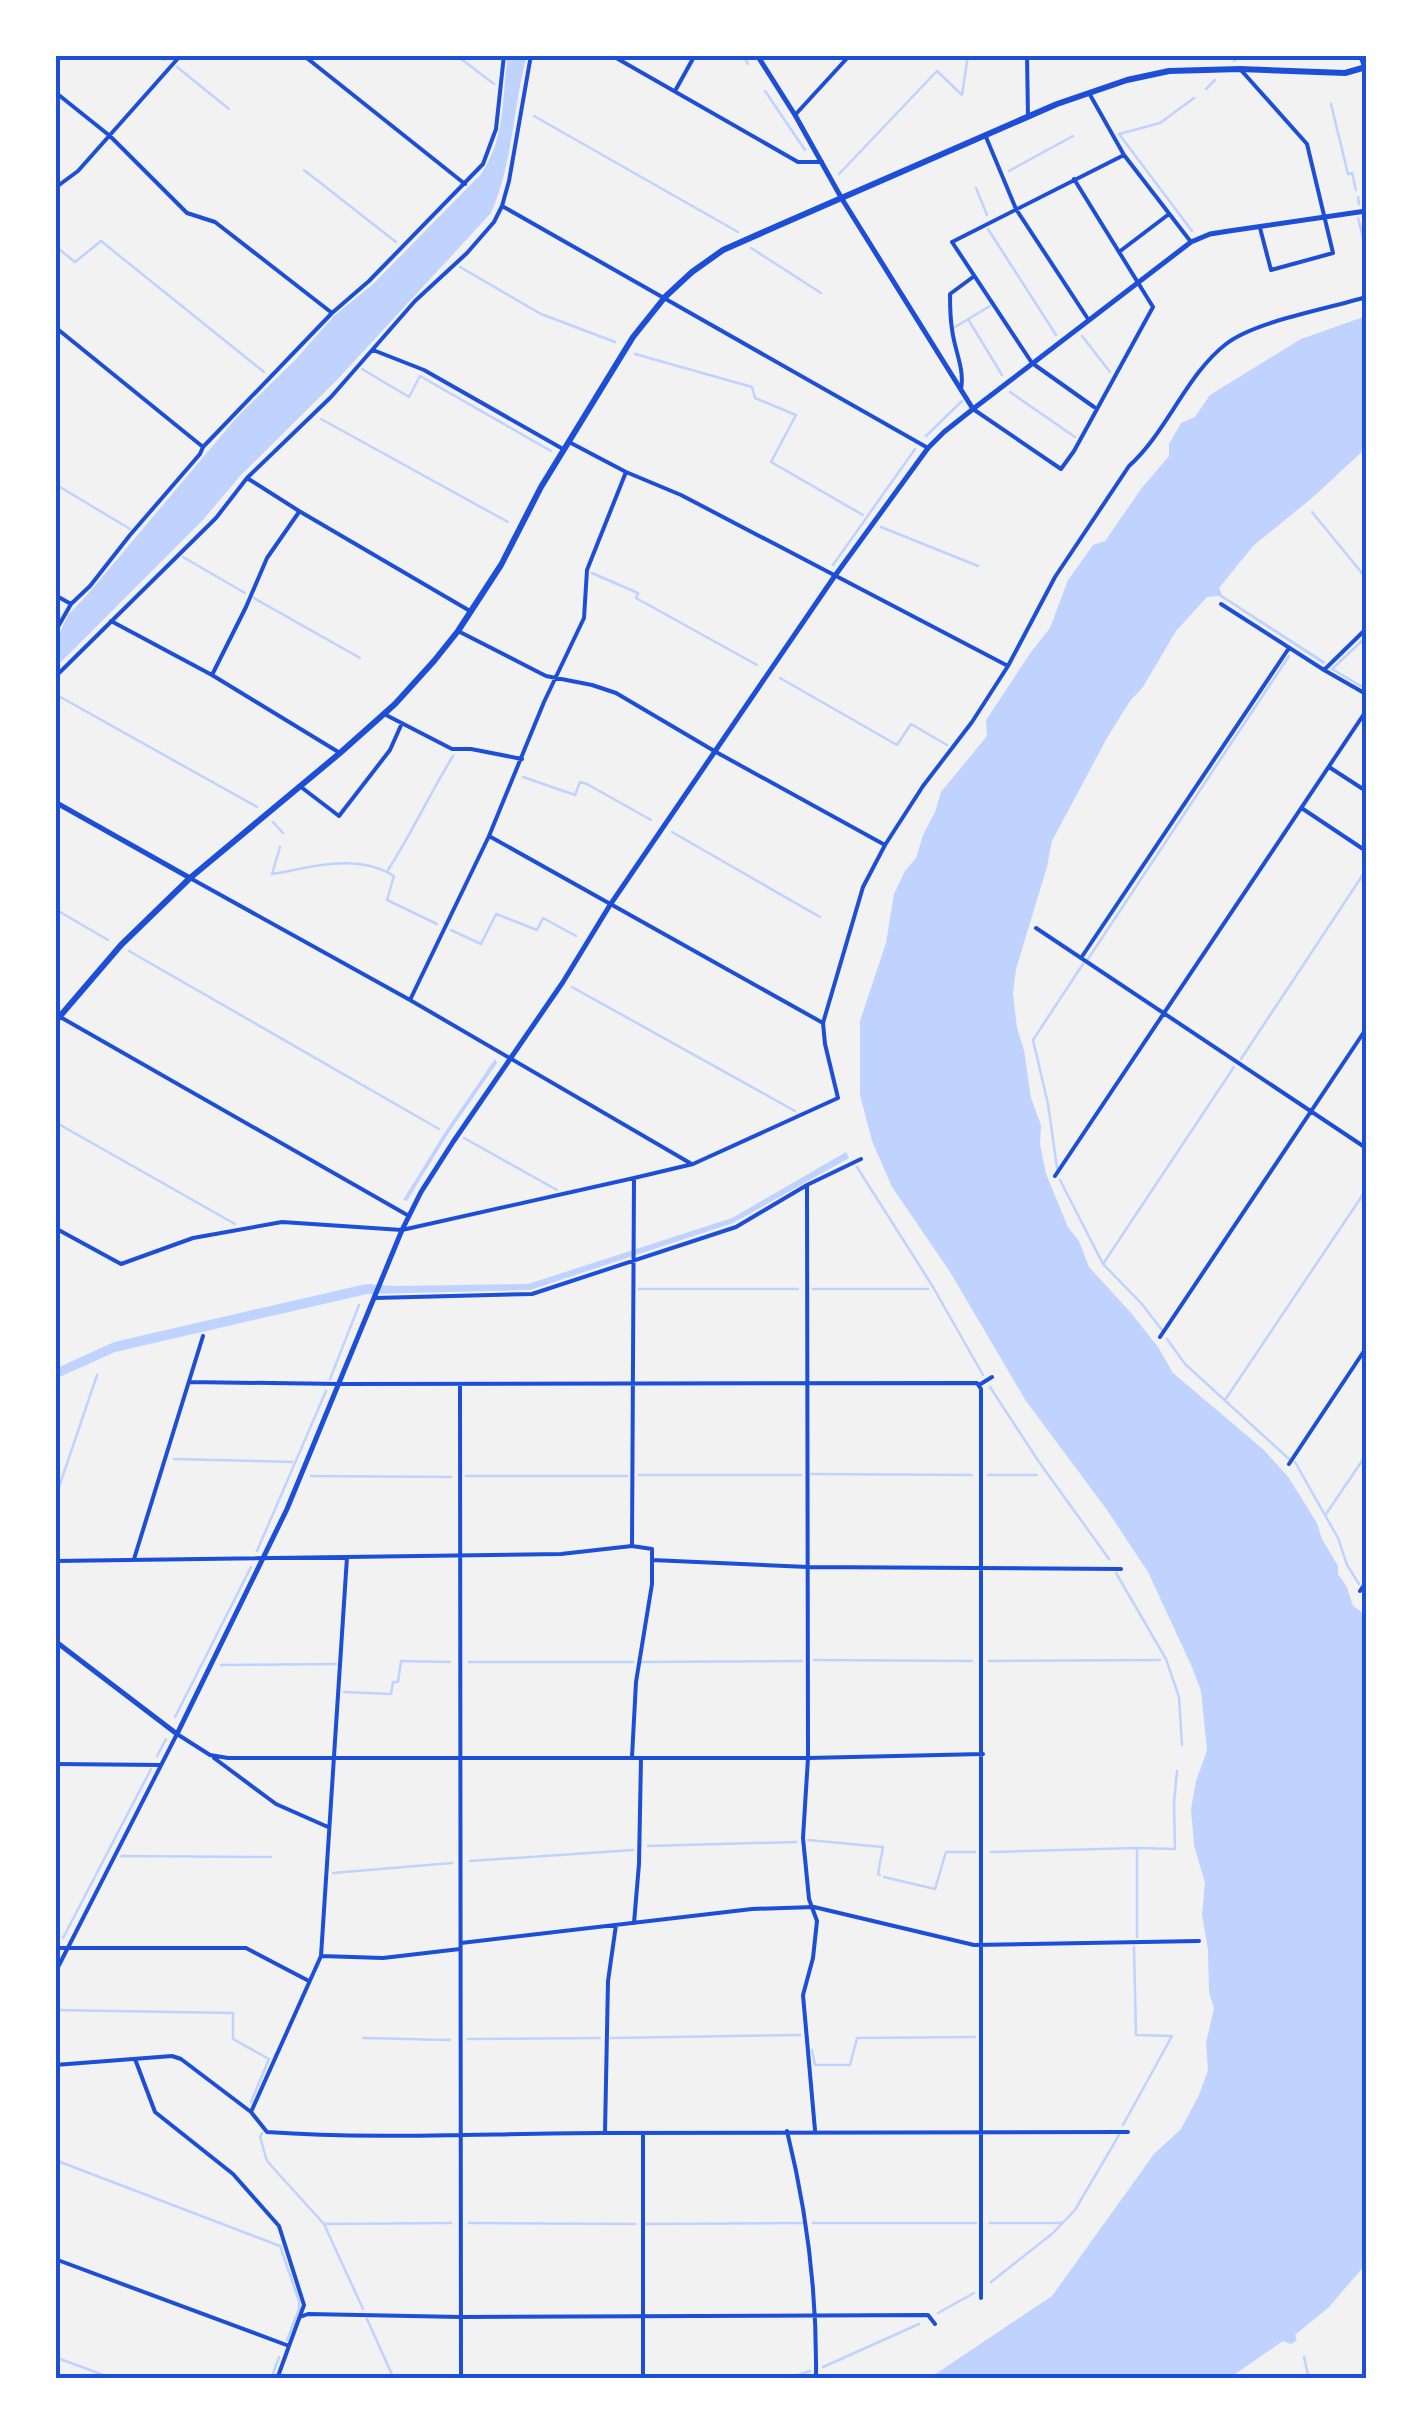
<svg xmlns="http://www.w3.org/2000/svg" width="1421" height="2434" viewBox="0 0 1421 2434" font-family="Raleway,sans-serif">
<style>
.water{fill:#bfd3fe}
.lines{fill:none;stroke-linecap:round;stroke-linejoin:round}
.stream{stroke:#bfd3fe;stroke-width:2.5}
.minor{stroke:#1d4ed8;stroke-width:4}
.tertiary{stroke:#1d4ed8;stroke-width:5}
.secondary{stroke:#1d4ed8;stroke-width:6}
.trunk{stroke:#1d4ed8;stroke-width:8}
.neatline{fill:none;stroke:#1d4ed8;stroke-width:4}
</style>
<rect width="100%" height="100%" fill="#f2f2f2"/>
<!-- water -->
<path class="water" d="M 508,55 L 527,55 C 513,107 513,163 491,213 L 336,381 L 241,475 L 202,521 L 55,668 L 55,643 L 68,615 L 87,595 L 237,417 L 296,359 L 334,316 L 373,284 L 481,174 C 507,135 501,99 508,55 Z
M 1366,316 L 1366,448 L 1312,498 L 1253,546 L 1219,588 L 1222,595 L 1326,662 L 1323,664 L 1219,596 L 1207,597 L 1176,631 L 1143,687 L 1130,701 L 1107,738 L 1052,841 L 1047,867 L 1016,969 L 1013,993 L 1017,1028 L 1024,1050 L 1031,1098 L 1041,1125 L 1040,1144 L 1046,1174 L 1068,1227 L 1079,1241 L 1089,1267 L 1132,1314 L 1158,1347 L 1173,1373 L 1264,1450 L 1289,1478 L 1317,1523 L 1322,1539 L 1338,1566 L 1338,1574 L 1347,1587 L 1353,1606 L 1366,1615 L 1366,2264 L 1329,2307 L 1295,2335 L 1297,2340 L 1291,2344 L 1283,2341 L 1228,2379 L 928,2379 L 1052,2296 L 1154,2154 L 1181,2129 L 1199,2095 L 1208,2070 L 1206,2043 L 1214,2008 L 1209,1992 L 1208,1950 L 1202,1914 L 1205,1883 L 1194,1845 L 1191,1809 L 1196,1781 L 1207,1751 L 1201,1691 L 1192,1667 L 1148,1572 L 1107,1510 L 1026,1401 L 950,1272 L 892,1187 L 872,1141 L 860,1095 L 860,1021 L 886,943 L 894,894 L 905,871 L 916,858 L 923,835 L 935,812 L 941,792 L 987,736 L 986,720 L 1031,652 L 1050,628 L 1068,580 L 1093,545 L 1105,541 L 1141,489 L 1169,456 L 1169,444 L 1181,423 L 1195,417 L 1210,395 L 1301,339 Z
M 495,1059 L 497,1063 L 448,1134 L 407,1201 L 403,1200 L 445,1132 Z
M 846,1152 L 849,1158 L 733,1223 L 530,1290 L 367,1294 L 115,1352 L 55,1379 L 55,1369 L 114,1342 L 366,1284 L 394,1286 L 528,1284 L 732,1218 Z"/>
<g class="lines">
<!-- stream -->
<path class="stream" d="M 158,55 L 165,60
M 456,55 L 494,84
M 743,55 L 748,64
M 1234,61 L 1240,55
M 177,67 L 229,109
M 1206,89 L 1215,80
M 765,91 L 805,150
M 1331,104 L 1348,174 L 1352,173 L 1356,190
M 534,116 L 738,232
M 304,170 L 396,242
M 1009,171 L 1073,136
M 839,174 L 937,71 L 962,95 L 968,55
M 976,188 L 987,215
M 1358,197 L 1359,204
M 1358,218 L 1366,249
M 988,229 L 1056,335
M 1192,231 L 1119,134 L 1160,123 L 1194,98
M 55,246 L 75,262 L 101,241 L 264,372
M 751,248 L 821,293
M 460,267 L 541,314 L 615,342
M 968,319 L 1002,375
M 955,327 L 990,306
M 1082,336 L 1110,372
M 635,354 L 752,387 L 755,398 L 796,415 L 771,462 L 863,515
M 362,369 L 409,397 L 420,376 L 551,451
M 1010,392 L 1075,437
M 321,419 L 508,522
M 926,436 L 962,401
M 55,484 L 130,529
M 1312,512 L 1366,578
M 881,527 L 978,566
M 183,557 L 245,593
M 833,565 L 915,449
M 592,573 L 638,593 L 636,598 L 757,665
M 254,598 L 360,658
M 1366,637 L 1332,669 L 1366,689
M 780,678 L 897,745 L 911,724 L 947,745
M 55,694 L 257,807
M 523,777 L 575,795 L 580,782 L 587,784 L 651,820
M 273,822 L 283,833
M 672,832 L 820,917
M 280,847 L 272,874 C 313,867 356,853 394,876 L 387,900 L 437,924
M 388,870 C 412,833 430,793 453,756
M 55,909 L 108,940
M 451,930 L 481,944 L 496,914 L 537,930 L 543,918 L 576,936
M 129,951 L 439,1129
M 1088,959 L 1289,656
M 572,987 L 795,1111
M 1241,1059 L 1366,870
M 55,1122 L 235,1224
M 464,1138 L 557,1190
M 857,1167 L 933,1287 L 983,1375
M 1057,1168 L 1048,1104 L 1033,1040 L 1083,964
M 1060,1180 L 1103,1264 L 1141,1303 L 1162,1330
M 1103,1264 L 1234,1067
M 639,1289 L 798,1289
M 813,1289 L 928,1289
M 1167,1339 L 1185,1364 L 1289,1459
M 330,1379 L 359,1305
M 990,1387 L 1039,1462 L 1109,1559
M 1225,1400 L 1366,1190
M 174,1459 L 292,1462
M 1295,1462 L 1338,1538 L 1347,1565 L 1359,1584
M 811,1474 L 972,1475
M 639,1475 L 801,1475
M 988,1475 L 1037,1475
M 311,1476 L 451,1477
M 466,1476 L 627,1476
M 55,1499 L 97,1375
M 1326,1514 L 1366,1455
M 257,1551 L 326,1391
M 1116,1573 L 1166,1659 L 1179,1697 L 1182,1745
M 814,1660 L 972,1661
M 989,1661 L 1160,1660
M 469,1662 L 633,1662
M 642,1662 L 802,1661
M 221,1665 L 336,1664
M 344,1692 L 391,1694 L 393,1682 L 398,1682 L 401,1661 L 450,1662
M 175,1717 L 251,1567
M 157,1756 L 166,1739
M 808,1840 L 883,1847 L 878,1874 L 880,1875
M 648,1846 L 796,1842
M 991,1852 L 1136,1848
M 121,1856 L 271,1857
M 470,1861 L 633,1850
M 333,1873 L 452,1863
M 884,1877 L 935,1889 L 946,1852 L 975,1852
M 1137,1937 L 1137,1848 L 1175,1849 L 1174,1803 L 1177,1771
M 63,1938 L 151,1769
M 55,2010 L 233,2013 L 233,2039 L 269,2059 L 251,2102
M 363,2038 L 450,2040
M 611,2038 L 800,2035
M 468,2039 L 600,2038
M 812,2050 L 815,2065 L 850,2065 L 857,2038 L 975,2037
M 1123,2125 L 1172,2036 L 1136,2035 L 1134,1947
M 262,2133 L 260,2137 L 267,2161 L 324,2224 L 363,2309
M 55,2160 L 280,2246 L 299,2301 L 299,2309 L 287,2340
M 469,2223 L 635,2224
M 813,2223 L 976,2223
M 990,2223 L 1062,2223
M 324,2224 L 451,2223
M 646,2224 L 803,2223
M 991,2282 L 1053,2233 L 1075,2210 L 1119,2135
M 938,2313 L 974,2293
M 367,2319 L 394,2379
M 55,2357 L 114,2379
M 1304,2357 L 1309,2379
M 823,2367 L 919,2324
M 271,2379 L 279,2357
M 786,2379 L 810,2371"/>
<!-- minor -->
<path class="minor" d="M 303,55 L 465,184
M 611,55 L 798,162 L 822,162
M 1027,55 L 1028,117
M 1240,69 L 1307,144 L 1333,253 L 1271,270 L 1260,228
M 675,91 L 695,55
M 55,92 L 110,136 L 187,213 L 215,222 L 332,313
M 1089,93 L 1124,155 L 1191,242
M 795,115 L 850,55
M 986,137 L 1016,209 L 1088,319
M 55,188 L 78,171 L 181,55
M 502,206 L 928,448
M 1119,252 L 1169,214
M 55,327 L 203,447
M 373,350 L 424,370 L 563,449
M 961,389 C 965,369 954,349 952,329 C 950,317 950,305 950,294 L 973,277
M 1094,407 L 1032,363 L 952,242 L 1124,155
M 973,409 L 1061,469 L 1074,451 L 1153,307 L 1074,179
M 569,442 L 626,472 L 681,495 L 1008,666
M 247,478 L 299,511 L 470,611
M 55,595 L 71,604
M 1221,604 L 1324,670 L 1366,694
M 111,621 L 212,675 L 340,753
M 458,631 L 546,676 L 592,685 L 616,693 L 716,752 L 885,845
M 55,632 L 71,604 L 90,586 L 130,535 L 200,454 L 203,447 L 332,313 L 369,281 L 483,164 L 496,129 L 504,55
M 1324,670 L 1366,629
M 212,675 L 246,607 L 267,558 L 299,512
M 55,677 L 216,518 L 247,478 L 331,397 L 415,301 L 467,253 L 494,222 L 502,206 L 509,181 L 531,55
M 386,715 L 452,749 L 471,749 L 522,759
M 1329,767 L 1366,791
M 301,787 L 339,816 L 390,750 L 402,723
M 1303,809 L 1366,851
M 489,836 L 823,1023
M 190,878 L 410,1000 L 690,1163
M 1036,928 L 1366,1148
M 1081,958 L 1289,648
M 410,1000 L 489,836 L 544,702 L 584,618 L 587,570 L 626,472
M 55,1014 L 409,1216
M 1055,1176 L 1366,711
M 55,1228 L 121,1264 L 193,1238 L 282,1222 L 402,1230 L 634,1178 L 693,1164 L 838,1098 L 825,1044 L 823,1023 L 863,887 L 885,845 L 923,786 L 972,722 L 1008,666 L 1055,577 L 1129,466 C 1167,432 1186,375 1226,344 C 1255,321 1328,309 1366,297
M 375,1298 L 532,1294 L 736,1227 L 807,1185
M 1160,1337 L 1366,1029
M 189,1382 L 340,1384 L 977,1383 L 981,1389 L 981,2298
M 460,1384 L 461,2379
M 979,1385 L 992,1377
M 1289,1464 L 1366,1348
M 632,1546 L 634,1178
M 347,1557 L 321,1956 L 251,2112 L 267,2132 C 378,2140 491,2133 602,2133 C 778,2132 953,2131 1128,2132
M 134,1559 L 203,1336
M 652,1560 L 808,1567 L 1121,1569
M 55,1561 L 561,1554 L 632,1546 L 652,1549 L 652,1584 L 636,1682 L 632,1757
M 1360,1591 L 1366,1582
M 214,1758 L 276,1804 L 328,1827
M 55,1764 L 161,1765
M 634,1923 L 639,1864 L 641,1758
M 461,1943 L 752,1909 L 814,1907 L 974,1945 L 1199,1941
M 55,1948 L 246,1948 L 307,1980
M 321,1956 L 383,1958 L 460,1949
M 55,1973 L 177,1734 L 210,1755 L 228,1758 L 808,1758 L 983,1754
M 55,2065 L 172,2056 L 181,2059 L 251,2112
M 815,2130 L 803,1995 L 813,1958 L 817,1921 L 809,1899 L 803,1838 L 808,1758 L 807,1185 L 861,1159
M 787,2131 C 807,2212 817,2292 816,2375
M 605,2133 L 608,1981 L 616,1925
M 643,2133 L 643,2379
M 55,2259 L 289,2346 L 304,2305 L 279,2226 L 233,2174 L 155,2112 L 135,2059
M 300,2317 L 308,2314 L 461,2317 L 928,2315 L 935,2324
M 277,2379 L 289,2346"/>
<!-- tertiary -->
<path class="tertiary" d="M 757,55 L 795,115 L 842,199 L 973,409
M 55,802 L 190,878
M 55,1641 L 177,1734 L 287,1509 L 402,1230 L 421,1192 L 453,1142 L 563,982 L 610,905 L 834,577 L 928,448 L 944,432 L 973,409 L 1191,242 L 1210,234 L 1229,231 L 1366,211"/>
<!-- secondary -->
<path class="secondary" d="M 55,1022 L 121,945 L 190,878 L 340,753 L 395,704 L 434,661 L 458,631 L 501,565 L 541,487 L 633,337 L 665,297 L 692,272 L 723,250 L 775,227 L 1057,104 L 1127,80 L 1169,71 L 1240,69 L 1345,73 L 1366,67"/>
<!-- trunk -->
<path class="trunk" d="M 1362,55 L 1366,66"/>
</g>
<!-- border -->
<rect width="1421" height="2434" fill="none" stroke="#ffffff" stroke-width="115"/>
<rect x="58" y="58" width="1306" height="2318" class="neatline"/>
</svg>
